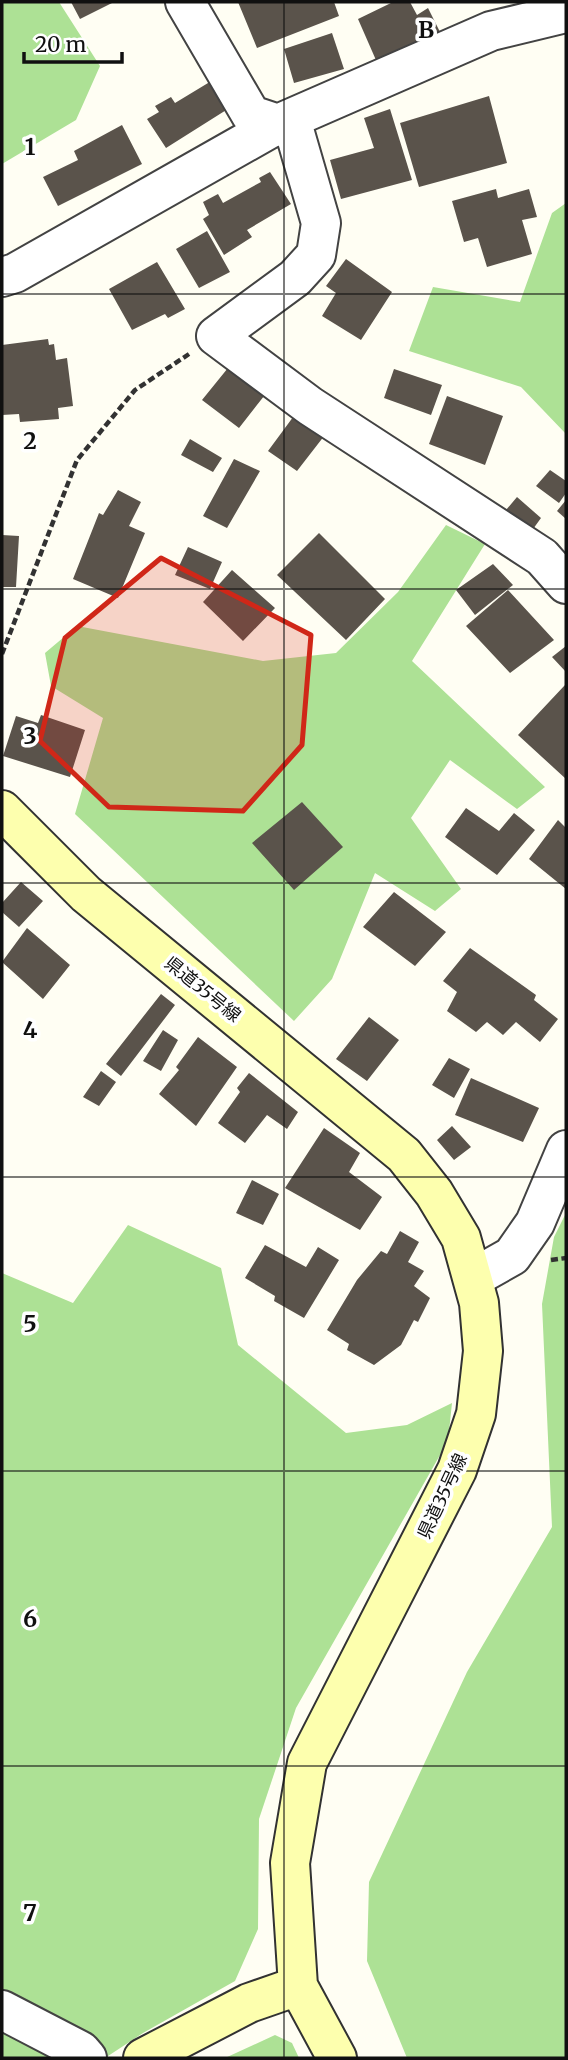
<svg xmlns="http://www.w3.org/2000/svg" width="568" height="2060" viewBox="0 0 568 2060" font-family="Merriweather,'Noto Sans JP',serif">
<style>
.forest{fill:#ade195}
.building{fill:#5a534b}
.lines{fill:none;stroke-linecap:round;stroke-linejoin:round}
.street-casing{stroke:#434343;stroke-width:42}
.secondary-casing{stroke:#323232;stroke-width:42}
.path{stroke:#323232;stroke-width:4.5;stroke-dasharray:7 3.5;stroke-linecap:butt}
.street{stroke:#fff;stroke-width:38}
.secondary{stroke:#fdffae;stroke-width:38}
.marked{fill:#d02718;fill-opacity:0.2;stroke:#d02718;stroke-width:5;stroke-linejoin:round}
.grid{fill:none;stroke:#101010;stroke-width:2;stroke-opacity:0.55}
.labels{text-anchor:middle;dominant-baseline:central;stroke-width:7;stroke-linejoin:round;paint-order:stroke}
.street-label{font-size:18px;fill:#101010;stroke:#fff}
.grid-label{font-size:23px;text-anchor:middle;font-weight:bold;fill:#101010;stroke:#fff;stroke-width:7;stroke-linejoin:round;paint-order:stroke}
</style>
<rect width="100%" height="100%" fill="#fffef3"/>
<!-- forest -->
<path class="forest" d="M 2,2 L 59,2 L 100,66 L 76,120 L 2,164 Z
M 566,203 L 566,434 L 521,387 L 409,351 L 433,287 L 520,302 L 552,213 Z
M 446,525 L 485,544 L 412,661 L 545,787 L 517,809 L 450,760 L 411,818 L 461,889 L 435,911 L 375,873 L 332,979 L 294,1021 L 75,814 L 103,718 L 51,686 L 45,653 L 77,626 L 263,661 L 336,653 L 398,592 Z
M 566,1213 L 566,2058 L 407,2058 L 367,1961 L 369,1882 L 467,1672 L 552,1527 L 542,1304 L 554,1237 Z
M 128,1225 L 221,1268 L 238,1345 L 346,1433 L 407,1425 L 452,1403 L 448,1441 L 296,1708 L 259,1819 L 258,1929 L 235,1981 L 143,2033 L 105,2058 L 2,2058 L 2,1273 L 73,1303 Z
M 275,2035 L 292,2043 L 299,2058 L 225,2058 Z"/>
<!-- building -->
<path class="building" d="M 71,2 L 114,2 L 80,19 Z
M 238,2 L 334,2 L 339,16 L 257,48 Z
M 393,2 L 410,2 L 417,15 L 428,8 L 442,36 L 379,67 L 358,19 Z
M 332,33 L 344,69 L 294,83 L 284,49 Z
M 213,80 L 231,107 L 166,148 L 147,119 L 159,112 L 155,106 L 171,97 L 175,103 Z
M 489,96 L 507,163 L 419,187 L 400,123 Z
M 390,109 L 412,180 L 341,199 L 330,160 L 374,148 L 364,118 Z
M 122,125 L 142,164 L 58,206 L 43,177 L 78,160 L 74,151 Z
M 270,172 L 291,204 L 247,230 L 252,237 L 224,255 L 203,219 L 209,215 L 203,202 L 218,194 L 223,203 L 261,182 L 259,178 Z
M 496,189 L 498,198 L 529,189 L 537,217 L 522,220 L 532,254 L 487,267 L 478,238 L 464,242 L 452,201 Z
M 207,231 L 230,272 L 199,288 L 176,249 Z
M 346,259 L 392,292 L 361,340 L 322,316 L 336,293 L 326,286 Z
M 157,262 L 185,309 L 168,318 L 165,314 L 132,330 L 109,289 Z
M 48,339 L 49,345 L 54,344 L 56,360 L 67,358 L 73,406 L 58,408 L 59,419 L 20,422 L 19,414 L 2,415 L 2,345 Z
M 232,363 L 268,391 L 239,428 L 202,400 Z
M 394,369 L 442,385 L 431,415 L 384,398 Z
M 447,396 L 503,416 L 485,465 L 429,444 Z
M 299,409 L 328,431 L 297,471 L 268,451 Z
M 190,439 L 222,458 L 213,472 L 181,455 Z
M 234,459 L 260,471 L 227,528 L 203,516 Z
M 550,470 L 566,481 L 566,493 L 559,503 L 536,486 Z
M 118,490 L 141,502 L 129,526 L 145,533 L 118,598 L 73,579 L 99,513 L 103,515 Z
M 517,497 L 541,518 L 528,536 L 506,510 Z
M 566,500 L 566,519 L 557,511 Z
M 319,533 L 385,599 L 346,640 L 277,575 Z
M 2,535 L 19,536 L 16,587 L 2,587 Z
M 188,547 L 222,562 L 210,589 L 175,575 Z
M 493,564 L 513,585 L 475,615 L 456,590 Z
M 232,570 L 275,608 L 243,641 L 203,602 Z
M 508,590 L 554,640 L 510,673 L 466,626 Z
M 566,646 L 566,672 L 552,657 Z
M 565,685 L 566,687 L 566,779 L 518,735 Z
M 41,715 L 85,730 L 70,777 L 3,756 L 16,716 L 38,723 Z
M 302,802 L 343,847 L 294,890 L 252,843 Z
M 466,808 L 499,831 L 514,813 L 535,830 L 497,875 L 445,837 Z
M 558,820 L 566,828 L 566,889 L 529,859 Z
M 21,882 L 43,901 L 19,927 L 2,912 L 2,903 Z
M 394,892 L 446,932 L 415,966 L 363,927 Z
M 27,928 L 70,965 L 43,999 L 2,962 Z
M 470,948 L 536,995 L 534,1000 L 558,1019 L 540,1042 L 516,1022 L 503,1035 L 487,1022 L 476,1032 L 447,1011 L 457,992 L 443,981 Z
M 161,994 L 175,1005 L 121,1076 L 106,1064 Z
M 369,1017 L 399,1040 L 367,1081 L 336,1059 Z
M 163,1030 L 178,1040 L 161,1071 L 143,1061 Z
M 198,1037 L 237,1067 L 196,1126 L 159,1094 L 179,1070 L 176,1067 Z
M 449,1058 L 470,1069 L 454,1098 L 432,1085 Z
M 101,1071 L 116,1082 L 99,1106 L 83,1097 Z
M 249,1073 L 298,1112 L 287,1129 L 267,1115 L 245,1143 L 218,1123 L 240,1092 L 237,1088 Z
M 471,1078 L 539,1108 L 523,1142 L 455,1115 Z
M 452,1126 L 471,1147 L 454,1160 L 437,1140 Z
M 324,1128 L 360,1153 L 349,1172 L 382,1197 L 360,1230 L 285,1188 Z
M 252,1180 L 279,1194 L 263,1225 L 236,1213 Z
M 400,1231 L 419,1242 L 408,1262 L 424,1271 L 414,1286 L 430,1298 L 418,1322 L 414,1320 L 401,1345 L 374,1365 L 347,1350 L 349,1344 L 327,1330 L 357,1280 L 381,1251 L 387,1254 Z
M 265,1245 L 306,1267 L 318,1247 L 339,1260 L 304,1318 L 274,1301 L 275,1296 L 245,1278 Z"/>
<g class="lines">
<!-- street casing -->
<g class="street-casing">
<path id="street" d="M 185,2 L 251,115 L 278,124 L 295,133 L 321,223 L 316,255 L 295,278 L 216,336 L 310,406 L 542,557 L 566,584
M 2,277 L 15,273 L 278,124 L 491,31 L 566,13
M 473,1278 L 512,1256 L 535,1223 L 566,1150
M 2,2010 L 81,2051 L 87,2058"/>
</g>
<!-- secondary casing -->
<g class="secondary-casing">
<path id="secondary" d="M 2,810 L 86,894 L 404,1155 L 434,1193 L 461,1238 L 479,1303 L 483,1351 L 476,1414 L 457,1470 L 307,1763 L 290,1863 L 298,1986 L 337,2058
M 143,2058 L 249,2003 L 298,1986"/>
</g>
<!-- path -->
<path class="path" d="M 2,654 L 77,460 L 135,390 L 189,354
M 551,1260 L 566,1258"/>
<!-- street -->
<use href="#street" class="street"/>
<!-- secondary -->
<use href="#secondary" class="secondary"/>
</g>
<!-- marked area -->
<path class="marked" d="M 161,558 L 311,635 L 302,745 L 243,811 L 109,807 L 40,741 L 65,638 Z"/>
<!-- grid -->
<path class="grid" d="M 284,2 L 284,2058M 2,294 L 566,294M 2,589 L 566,589M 2,883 L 566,883M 2,1177 L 566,1177M 2,1471 L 566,1471M 2,1766 L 566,1766"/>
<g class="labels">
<!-- street labels -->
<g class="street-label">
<text transform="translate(203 989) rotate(39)">県道35号線</text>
<text transform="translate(442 1496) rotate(-65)">県道35号線</text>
</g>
</g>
<g class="grid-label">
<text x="426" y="38">B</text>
<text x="30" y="155">1</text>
<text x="30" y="449">2</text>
<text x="30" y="744">3</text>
<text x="30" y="1038">4</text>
<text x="30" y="1332">5</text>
<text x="30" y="1627">6</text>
<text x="30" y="1921">7</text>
</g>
<!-- border -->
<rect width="568" height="2060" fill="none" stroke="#101010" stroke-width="7"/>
<!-- scale -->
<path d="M24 52v10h98v-10" fill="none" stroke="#101010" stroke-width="3.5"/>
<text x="35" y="52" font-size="21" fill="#101010" stroke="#ffffff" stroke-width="5" paint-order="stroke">20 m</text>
</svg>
